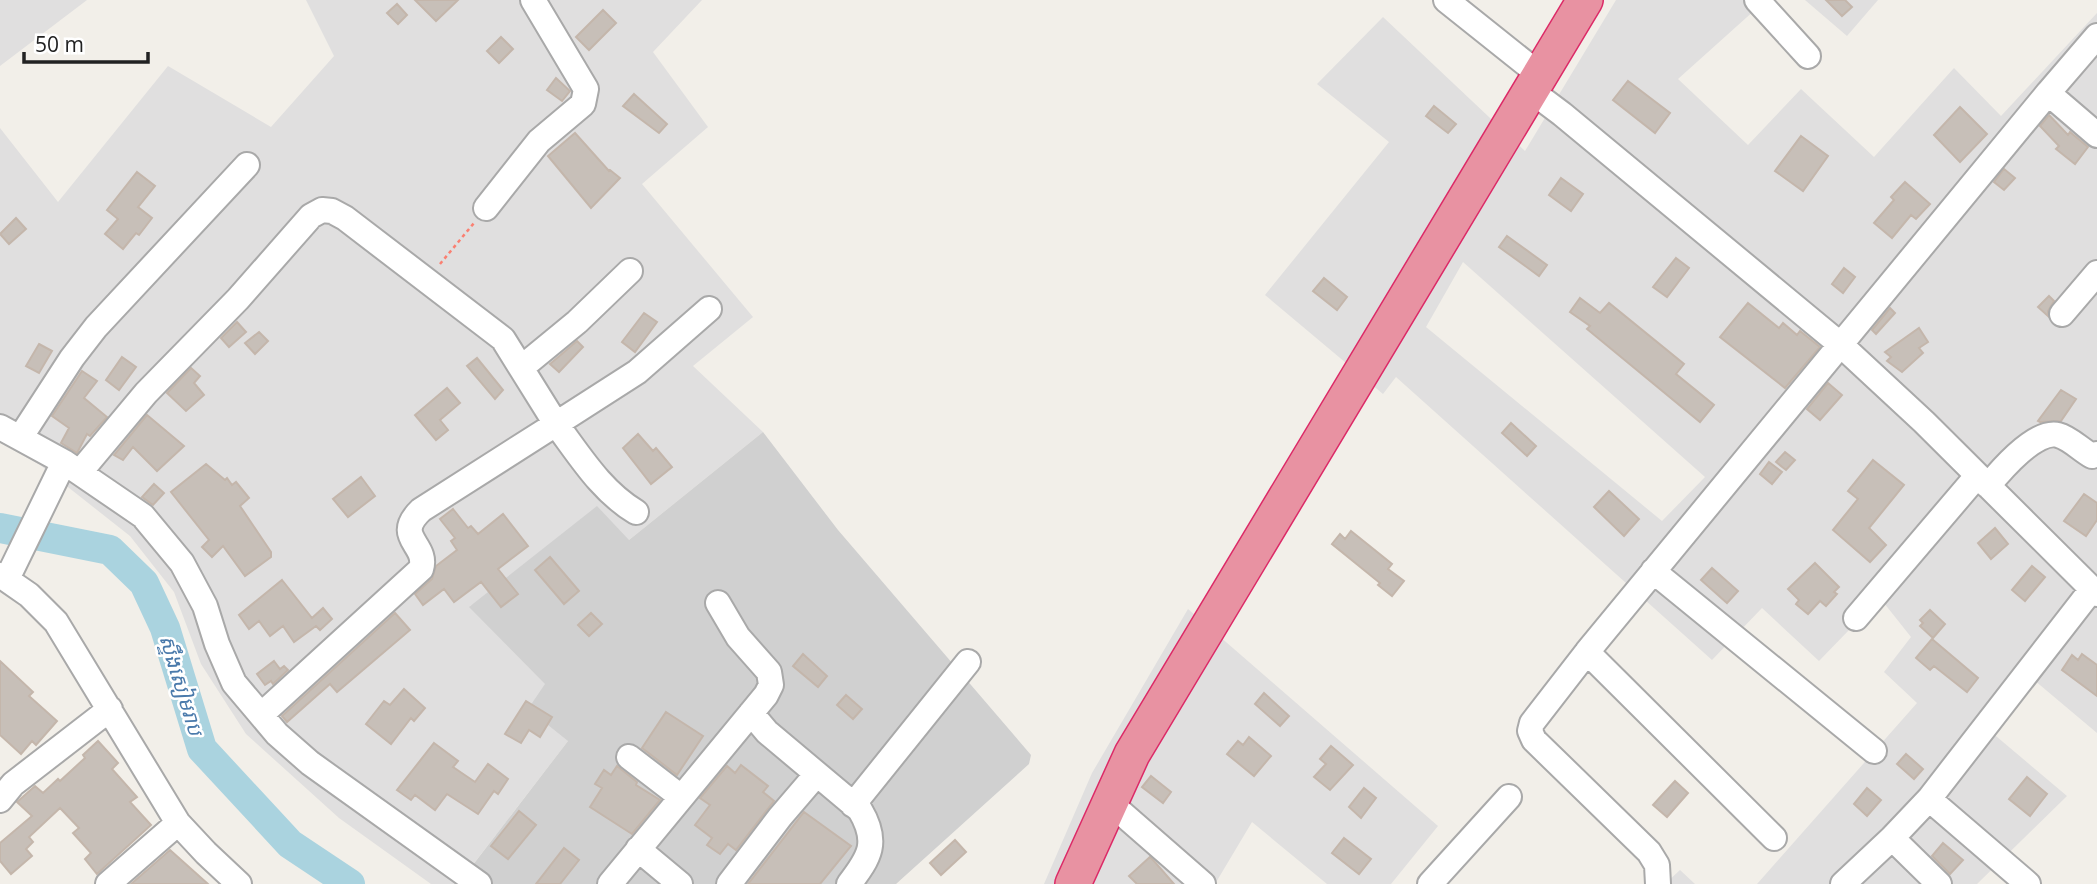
<svg xmlns="http://www.w3.org/2000/svg" width="2097" height="884" viewBox="0 0 2097 884" font-family="'Open Sans','Noto Sans Khmer',sans-serif">
<style>
.residential{fill:#e0dfdf;fill-rule:evenodd}
.religious{fill:#d0d0d0}
.lines{fill:none;stroke-linecap:round;stroke-linejoin:round}
.river{stroke:#aad3df;stroke-width:30}
.building{fill:#c7bfb8;stroke:#c4b6ab;stroke-width:2}
.minor-casing{stroke:#a9a9a9;stroke-width:28}
.highway-casing{stroke:#dc2a67;stroke-width:38}
.path{stroke:#fa8072;stroke-width:2.5;stroke-dasharray:3.5 3.5;stroke-linecap:butt}
.minor{stroke:#fff;stroke-width:24}
.highway{stroke:#e892a2;stroke-width:35}
.labels{text-anchor:middle;dominant-baseline:central;stroke-width:5;stroke-linejoin:round;paint-order:stroke}
.water-label{font-size:21px;font-style:italic;fill:#4a7aab;stroke:#fff}
</style>
<rect width="100%" height="100%" fill="#f2efe9"/>
<!-- residential -->
<path class="residential" d="M 0,0 L 87,0 L 0,66 Z
M 306,0 L 702,0 L 653,52 L 708,127 L 642,184 L 753,317 L 693,366 L 763,432 L 629,540 L 470,606 L 546,684 L 568,741 L 458,884 L 431,884 L 339,818 L 246,734 L 201,664 L 174,592 L 130,536 L 40,465 L 0,442 L 0,128 L 58,202 L 168,66 L 271,127 L 334,56 Z
M 1616,0 L 1766,0 L 1678,79 L 1748,145 L 1801,89 L 1874,157 L 1954,68 L 2001,116 L 2097,13 L 2097,733 L 2034,680 L 1990,731 L 2067,796 L 1977,884 L 1757,884 L 1917,703 L 1884,672 L 1911,637 L 1880,598 L 1819,661 L 1762,608 L 1712,660 L 1396,377 L 1383,394 L 1265,295 L 1389,142 L 1317,84 L 1383,17 L 1525,151 ZM 1463,262 L 1705,477 L 1662,521 L 1426,327 Z
M 1805,0 L 1878,0 L 1847,36 Z
M 1188,609 L 1438,826 L 1391,884 L 1327,884 L 1252,822 L 1215,884 L 1044,884 L 1092,773 Z
M 1680,870 L 1695,884 L 1665,884 Z"/>
<!-- religious -->
<path class="religious" d="M 763,432 L 838,530 L 1031,755 L 1029,764 L 896,884 L 486,884 L 469,870 L 568,741 L 528,709 L 545,684 L 469,607 L 597,506 L 629,540 Z"/>
<g class="lines">
<!-- river -->
<path class="river" d="M 0,528 L 110,550 L 144,583 L 165,628 L 202,749 L 290,844 L 350,884"/>
</g>
<!-- building -->
<path class="building" d="M 415,0 L 458,0 L 436,21 Z
M 1826,0 L 1845,0 L 1852,7 L 1842,16 Z
M 397,4 L 407,15 L 398,24 L 387,13 Z
M 603,10 L 616,23 L 589,50 L 576,37 Z
M 501,37 L 513,49 L 499,63 L 487,51 Z
M 556,78 L 570,91 L 562,101 L 547,90 Z
M 1628,81 L 1670,113 L 1655,133 L 1613,100 Z
M 634,94 L 667,124 L 659,133 L 623,106 Z
M 1434,106 L 1456,124 L 1448,133 L 1426,116 Z
M 1960,107 L 1987,134 L 1960,162 L 1934,135 Z
M 2049,115 L 2068,135 L 2070,132 L 2088,147 L 2075,164 L 2056,149 L 2059,146 L 2040,126 Z
M 575,133 L 609,171 L 610,170 L 620,178 L 591,208 L 548,156 Z
M 1801,136 L 1828,156 L 1803,191 L 1775,171 Z
M 2004,169 L 2015,178 L 2004,190 L 1994,182 Z
M 137,172 L 155,186 L 138,207 L 152,218 L 139,235 L 136,233 L 123,249 L 105,234 L 118,219 L 107,210 Z
M 1561,178 L 1583,194 L 1571,211 L 1549,195 Z
M 1905,182 L 1930,204 L 1916,219 L 1911,215 L 1892,238 L 1874,223 L 1894,200 L 1891,197 Z
M 16,218 L 26,229 L 9,244 L 0,234 Z
M 1507,236 L 1547,265 L 1539,276 L 1499,247 Z
M 1676,258 L 1689,268 L 1667,297 L 1653,287 Z
M 1844,268 L 1855,277 L 1843,293 L 1832,284 Z
M 1324,278 L 1347,297 L 1337,310 L 1313,291 Z
M 2049,296 L 2054,301 L 2048,311 L 2048,316 L 2038,307 Z
M 1580,298 L 1600,313 L 1609,303 L 1684,364 L 1676,374 L 1714,405 L 1700,422 L 1587,329 L 1590,326 L 1570,312 Z
M 1748,303 L 1779,328 L 1783,323 L 1797,335 L 1800,331 L 1820,347 L 1785,388 L 1720,337 Z
M 1890,308 L 1895,313 L 1876,334 L 1872,330 Z
M 644,313 L 657,322 L 635,352 L 622,342 Z
M 237,322 L 246,332 L 229,347 L 221,338 Z
M 1919,328 L 1928,342 L 1919,348 L 1923,353 L 1902,372 L 1887,361 L 1891,357 L 1885,352 Z
M 259,332 L 268,341 L 255,354 L 245,343 Z
M 577,341 L 583,347 L 559,372 L 550,364 Z
M 39,344 L 52,351 L 39,373 L 26,366 Z
M 122,357 L 136,367 L 119,390 L 106,380 Z
M 477,358 L 503,390 L 495,399 L 467,366 Z
M 191,368 L 200,376 L 194,383 L 204,395 L 186,411 L 167,393 Z
M 82,371 L 97,381 L 84,398 L 107,417 L 90,436 L 87,434 L 77,453 L 61,443 L 69,428 L 52,416 Z
M 1828,383 L 1842,395 L 1820,420 L 1807,409 Z
M 447,388 L 460,403 L 440,420 L 448,430 L 436,440 L 415,415 Z
M 2061,390 L 2076,399 L 2061,421 L 2040,422 L 2038,421 Z
M 147,415 L 184,446 L 157,471 L 133,447 L 123,460 L 114,455 Z
M 1511,423 L 1536,446 L 1527,456 L 1502,433 Z
M 638,434 L 653,451 L 656,448 L 672,467 L 651,484 L 623,448 Z
M 1785,452 L 1795,460 L 1786,470 L 1776,462 Z
M 1873,460 L 1904,485 L 1869,528 L 1886,545 L 1870,562 L 1833,530 L 1858,499 L 1848,491 Z
M 1769,462 L 1782,472 L 1772,484 L 1760,474 Z
M 206,464 L 225,480 L 227,478 L 232,485 L 236,482 L 249,498 L 240,506 L 271,552 L 271,557 L 245,576 L 223,546 L 212,557 L 202,547 L 209,540 L 171,492 Z
M 361,477 L 375,496 L 348,517 L 333,499 Z
M 154,484 L 164,493 L 153,505 L 142,497 Z
M 1609,491 L 1639,519 L 1624,536 L 1594,507 Z
M 2084,494 L 2097,503 L 2097,520 L 2086,536 L 2064,521 Z
M 453,509 L 468,528 L 471,526 L 478,534 L 503,514 L 528,546 L 498,569 L 518,594 L 501,607 L 481,582 L 454,602 L 444,589 L 423,605 L 415,594 L 432,579 L 436,566 L 457,550 L 451,541 L 455,538 L 440,519 Z
M 1995,528 L 2008,544 L 1991,559 L 1978,543 Z
M 1351,531 L 1392,564 L 1388,569 L 1404,581 L 1392,596 L 1378,585 L 1380,583 L 1332,544 L 1340,534 L 1345,539 Z
M 550,557 L 579,591 L 564,604 L 535,570 Z
M 1815,563 L 1839,587 L 1834,592 L 1837,594 L 1826,606 L 1820,601 L 1808,614 L 1796,604 L 1799,600 L 1788,589 Z
M 2032,566 L 2045,577 L 2025,601 L 2012,590 Z
M 1712,568 L 1738,591 L 1727,603 L 1701,580 Z
M 282,580 L 312,618 L 323,608 L 332,619 L 320,630 L 316,626 L 294,642 L 283,626 L 270,636 L 259,621 L 249,629 L 239,615 Z
M 1930,610 L 1945,624 L 1933,638 L 1920,626 L 1923,623 L 1920,620 Z
M 395,613 L 410,630 L 337,692 L 330,684 L 287,722 L 282,716 Z
M 591,613 L 602,624 L 589,636 L 578,625 Z
M 1932,639 L 1978,678 L 1967,692 L 1934,666 L 1930,670 L 1916,658 Z
M 803,654 L 827,676 L 818,687 L 793,666 Z
M 2082,654 L 2097,665 L 2097,696 L 2062,670 L 2072,655 L 2078,660 Z
M 0,661 L 33,692 L 29,696 L 57,721 L 36,745 L 32,741 L 21,754 L 0,735 Z
M 274,661 L 280,669 L 284,666 L 288,670 L 273,684 L 271,681 L 265,685 L 257,674 Z
M 404,689 L 425,708 L 414,721 L 411,718 L 391,744 L 366,724 L 384,701 L 390,705 Z
M 1264,693 L 1289,716 L 1280,726 L 1255,704 Z
M 846,695 L 862,709 L 853,719 L 837,705 Z
M 526,701 L 552,717 L 540,737 L 529,730 L 521,743 L 505,734 Z
M 666,712 L 703,736 L 677,775 L 642,748 Z
M 1249,737 L 1271,756 L 1254,776 L 1227,754 L 1238,741 L 1243,745 Z
M 98,741 L 118,763 L 112,769 L 137,797 L 130,802 L 151,825 L 97,874 L 85,859 L 91,853 L 73,833 L 79,828 L 60,808 L 29,837 L 33,842 L 26,849 L 32,856 L 11,874 L 0,861 L 0,843 L 32,816 L 17,802 L 35,786 L 43,793 L 58,779 L 60,781 L 85,758 L 83,755 Z
M 434,743 L 458,761 L 453,767 L 475,782 L 488,764 L 508,779 L 498,794 L 494,791 L 478,814 L 447,794 L 435,810 L 415,795 L 411,800 L 397,790 Z
M 1331,746 L 1353,765 L 1330,790 L 1314,777 L 1326,764 L 1320,759 Z
M 1906,754 L 1923,769 L 1914,779 L 1897,764 Z
M 741,765 L 768,786 L 763,792 L 774,801 L 736,850 L 728,844 L 720,854 L 707,845 L 712,838 L 695,825 L 710,805 L 700,798 L 727,766 L 735,773 Z
M 617,766 L 637,782 L 636,785 L 660,800 L 632,834 L 590,807 L 602,788 L 595,784 L 604,770 L 611,775 Z
M 1151,776 L 1171,792 L 1163,803 L 1142,787 Z
M 2027,777 L 2047,794 L 2030,816 L 2009,799 Z
M 1675,781 L 1688,793 L 1667,817 L 1653,805 Z
M 1364,788 L 1376,798 L 1361,818 L 1349,807 Z
M 1867,788 L 1881,800 L 1867,816 L 1854,804 Z
M 519,811 L 536,825 L 508,859 L 491,846 Z
M 804,812 L 851,846 L 820,884 L 748,884 Z
M 1344,838 L 1371,859 L 1359,874 L 1332,853 Z
M 955,840 L 966,852 L 941,875 L 930,863 Z
M 1943,843 L 1963,860 L 1950,874 L 1932,856 Z
M 564,848 L 579,860 L 560,884 L 536,884 Z
M 170,850 L 208,884 L 131,884 Z
M 1150,857 L 1154,861 L 1174,884 L 1137,884 L 1129,876 Z"/>
<g class="lines">
<!-- minor casing -->
<g class="minor-casing">
<path id="minor" d="M 1446,0 L 1540,75
M 1757,0 L 1808,56
M 1530,90 L 1562,114 L 1841,345 L 1924,422 L 2097,594
M 2048,93 L 2097,36
M 486,208 L 539,141 L 583,104 L 586,89 L 533,0
M 2062,314 L 2097,273
M 521,368 L 577,322 L 630,271
M 0,427 L 64,462 L 143,516 L 182,563 L 205,606 L 217,644 L 234,683 L 277,734 L 310,763 L 479,884
M 20,438 L 72,358 L 96,327 L 247,165
M 80,472 L 146,393 L 238,299 L 311,216 L 322,210 L 332,211 L 345,218 L 503,339 L 556,424 L 421,510 C 392,538 429,544 421,569 L 261,715
M 1988,486 C 2001,470 2036,429 2058,435 C 2070,438 2081,450 2092,456 L 2097,454
M 636,512 C 601,491 580,456 556,424 L 637,372 L 709,309
M 1653,571 L 1874,751
M 0,575 L 29,595 L 56,622 L 178,823 L 206,853 L 239,884
M 7,579 L 64,462
M 1856,618 L 1977,476
M 1587,652 L 1532,723 L 1530,731 L 1534,740 L 1649,852 L 1657,865 L 1658,884
M 751,713 L 767,732 L 860,810 C 879,842 870,857 849,884
M 629,757 L 681,797
M 1929,799 L 2028,884
M 0,800 L 13,784 L 110,709
M 1109,802 L 1203,884
M 853,805 L 968,662
M 1774,838 L 1587,652 L 2048,93 L 2097,135
M 1892,838 L 1939,884
M 638,849 L 680,884
M 108,884 L 178,823
M 610,884 L 766,695 L 771,685 L 769,672 L 738,637 L 718,603
M 729,884 L 780,817 L 816,775
M 1430,884 L 1509,797
M 1843,884 L 1892,838 L 1929,799 L 2092,589"/>
</g>
<!-- highway casing -->
<g class="highway-casing">
<path id="highway" d="M 1073,884 L 1132,754 L 1585,0"/>
</g>
<!-- path -->
<path class="path" d="M 440,264 L 474,223"/>
<!-- minor -->
<use href="#minor" class="minor"/>
<!-- highway -->
<use href="#highway" class="highway"/>
</g>
<g class="labels">
<!-- water labels -->
<g class="water-label">
<text transform="translate(182 685) rotate(73)">ស្ទឹងសៀមរាប</text>
</g>
</g>
<!-- scale -->
<path d="M24 52v10h124v-10" fill="none" stroke="#222222" stroke-width="3.5"/>
<text x="35" y="52" font-size="21" fill="#222222" stroke="#ffffff" stroke-width="5" paint-order="stroke">50 m</text>
</svg>
